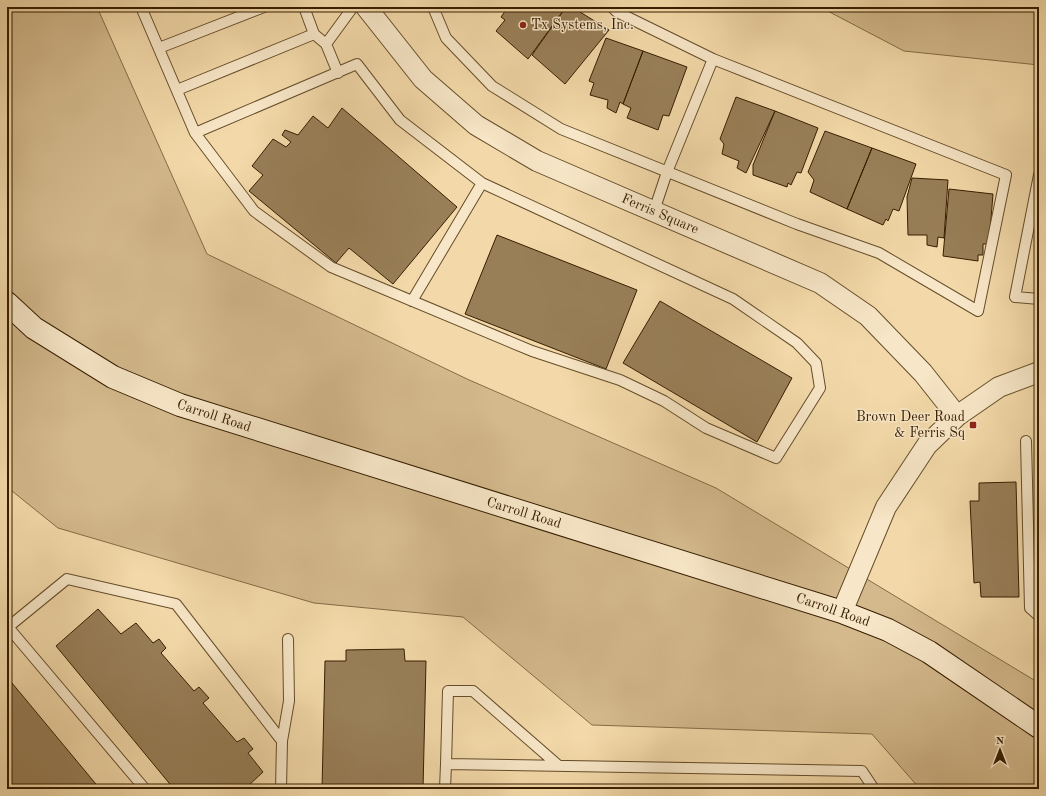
<svg xmlns="http://www.w3.org/2000/svg" width="1046" height="796" viewBox="0 0 1046 796" font-family="'Old Standard TT',serif">
<style>
.green{fill:#d3b98c;stroke:#846c46}
.building{fill:#987f58;stroke:#361e00}
.lines{fill:none;stroke-linecap:round;stroke-linejoin:round}
.service-casing{stroke:#654d2a;stroke-width:12}
.minor-casing{stroke:#654d2a;stroke-width:22}
.secondary-casing{stroke:#361e00;stroke-width:24}
.service{stroke:#f7e6c7;stroke-width:10}
.minor{stroke:#f7e6c7;stroke-width:20}
.secondary{stroke:#f7e6c7;stroke-width:22}
.poi-dot{fill:#8f2418;stroke:#f7e6c7;stroke-width:1.5}
.labels{text-anchor:middle;dominant-baseline:central;stroke-width:3;stroke-linejoin:round;paint-order:stroke}
.poi-label{font-size:14px;fill:#361e00;stroke:#f7e6c7;text-anchor:start}
.street-label{font-size:14px;fill:#361e00;stroke:#f7e6c7}
</style>
<rect width="100%" height="100%" fill="#f3d9a9"/>
<filter id="stains"><feTurbulence type="fractalNoise" baseFrequency=".005" numOctaves="4"/><feColorMatrix values="0 0 0 0 .2 0 0 0 0 .09 0 0 0 0 .02 0 0 0 .5 -.17"/></filter>
<radialGradient id="worn" r=".72"><stop offset=".6" stop-color="#630" stop-opacity="0"/><stop offset="1" stop-color="#630" stop-opacity=".3"/></radialGradient>
<!-- green -->
<path class="green" d="M 7,7 L 97,7 L 207,254 L 467,379 L 716,488 L 1039,683 L 1039,789 L 920,789 L 872,734 L 592,725 L 463,617 L 314,603 L 58,528 L 7,487 Z
M 820,7 L 1039,7 L 1039,65 L 904,51 Z"/>
<!-- building -->
<path class="building" d="M 508,7 L 566,7 L 528,59 L 496,31 L 505,20 L 501,17 Z
M 566,7 L 572,7 L 609,30 L 565,84 L 532,55 Z
M 606,38 L 643,51 L 623,104 L 620,102 L 616,113 L 607,108 L 608,100 L 590,95 L 594,83 L 589,81 Z
M 643,51 L 687,67 L 669,116 L 663,115 L 658,130 L 627,118 L 631,108 L 623,104 Z
M 736,97 L 775,111 L 746,173 L 737,168 L 739,161 L 722,154 L 724,144 L 720,139 Z
M 342,108 L 457,207 L 393,284 L 349,248 L 336,263 L 249,191 L 263,175 L 252,166 L 273,139 L 286,147 L 291,142 L 282,135 L 285,130 L 298,135 L 313,116 L 328,128 Z
M 775,111 L 818,128 L 801,173 L 797,172 L 791,185 L 788,183 L 787,187 L 753,175 L 753,165 Z
M 825,131 L 872,148 L 847,209 L 810,192 L 814,180 L 808,172 Z
M 872,148 L 916,164 L 899,211 L 893,209 L 888,221 L 886,219 L 883,225 L 847,209 Z
M 912,178 L 948,180 L 944,238 L 938,237 L 937,247 L 927,245 L 927,235 L 908,235 L 907,197 Z
M 949,189 L 993,194 L 989,244 L 983,244 L 983,255 L 978,255 L 978,261 L 943,256 Z
M 497,235 L 637,290 L 606,369 L 465,314 Z
M 660,301 L 792,378 L 757,442 L 623,363 Z
M 1016,482 L 1019,597 L 981,597 L 980,582 L 974,583 L 970,501 L 979,501 L 979,483 Z
M 98,609 L 121,634 L 136,623 L 153,643 L 159,639 L 166,648 L 161,653 L 194,691 L 199,687 L 209,698 L 203,703 L 237,742 L 244,738 L 253,749 L 248,753 L 263,772 L 248,786 L 251,789 L 174,789 L 56,646 Z
M 404,649 L 405,661 L 426,661 L 423,789 L 322,789 L 325,661 L 346,661 L 346,650 Z
M 7,677 L 100,789 L 7,789 Z"/>
<g class="lines">
<!-- service casing -->
<g class="service-casing">
<path id="service" d="M 141,7 L 195,133 L 254,211 L 331,267 L 532,351 L 620,380 L 664,401 L 706,428 L 776,458 L 820,388 L 816,363 L 797,343 L 733,299 L 482,183 L 400,120 L 357,64 L 195,133
M 433,7 L 446,38 L 492,86 L 561,129 L 797,224 L 879,253 L 978,311 L 1006,175 L 713,59 L 617,12 L 612,7
M 314,34 L 326,44 L 353,7
M 326,44 L 338,73
M 159,48 L 264,7
M 177,90 L 314,34 L 304,7
M 1039,175 L 1015,297 L 1039,299
M 654,211 L 667,172 L 713,59
M 412,301 L 482,183
M 1026,441 L 1030,608 L 1039,616
M 8,627 L 145,789
M 7,628 L 67,579 L 176,604 L 282,741 L 281,789
M 282,741 L 289,701 L 288,639
M 446,764 L 448,691 L 473,691 L 559,766
M 445,789 L 446,764 L 862,771 L 874,789"/>
</g>
<!-- minor casing -->
<g class="minor-casing">
<path id="minor" d="M 366,7 L 423,79 L 476,125 L 537,161 L 820,283 L 868,316 L 923,373 L 957,416
M 842,612 L 886,507 L 927,445 L 957,416 L 999,387 L 1039,372"/>
</g>
<!-- secondary casing -->
<g class="secondary-casing">
<path id="secondary" d="M 7,303 L 34,328 L 113,377 L 180,405 L 842,612 L 888,630 L 929,652 L 1039,727"/>
</g>
<!-- service -->
<use href="#service" class="service"/>
<!-- minor -->
<use href="#minor" class="minor"/>
<!-- secondary -->
<use href="#secondary" class="secondary"/>
</g>
<!-- markers -->
<g class="poi-dot">
<circle cx="523" cy="25" r="4"/>
<rect x="969" y="421" width="8" height="8" rx="2"/>
</g>
<g class="labels">
<!-- poi labels -->
<g class="poi-label">
<text x="531" y="25">Tx Systems, Inc.</text>
<text x="965" y="417" text-anchor="end">Brown Deer Road<tspan x="965" dy="16">&amp; Ferris Sq</tspan></text>
</g>
<!-- street labels -->
<g class="street-label">
<text transform="translate(660 214) rotate(23)">Ferris Square</text>
<text transform="translate(214 416) rotate(18)">Carroll Road</text>
<text transform="translate(524 513) rotate(17)">Carroll Road</text>
<text transform="translate(833 610) rotate(19)">Carroll Road</text>
</g>
</g>
<!-- margin -->
<rect width="1046" height="796" fill="none" stroke="#f3d9a9" stroke-width="24"/>
<rect x="8" y="8" width="1030" height="780" fill="none" stroke="#361e00" stroke-width="2"/>
<rect x="12" y="12" width="1022" height="772" fill="none" stroke="#361e00"/>
<!-- north arrow -->
<g transform="translate(1000 750)" stroke="#f7e6c7" stroke-width="3" paint-order="stroke">
<path d="M0-3L7 15L0 10L-7 15Z" fill="#361e00"/>
<text y="-6" font-size="11" font-weight="bold" text-anchor="middle" fill="#361e00">N</text>
</g>
<rect width="100%" height="100%" filter="url(#stains)"/>
<rect width="100%" height="100%" fill="url(#worn)"/>
</svg>
